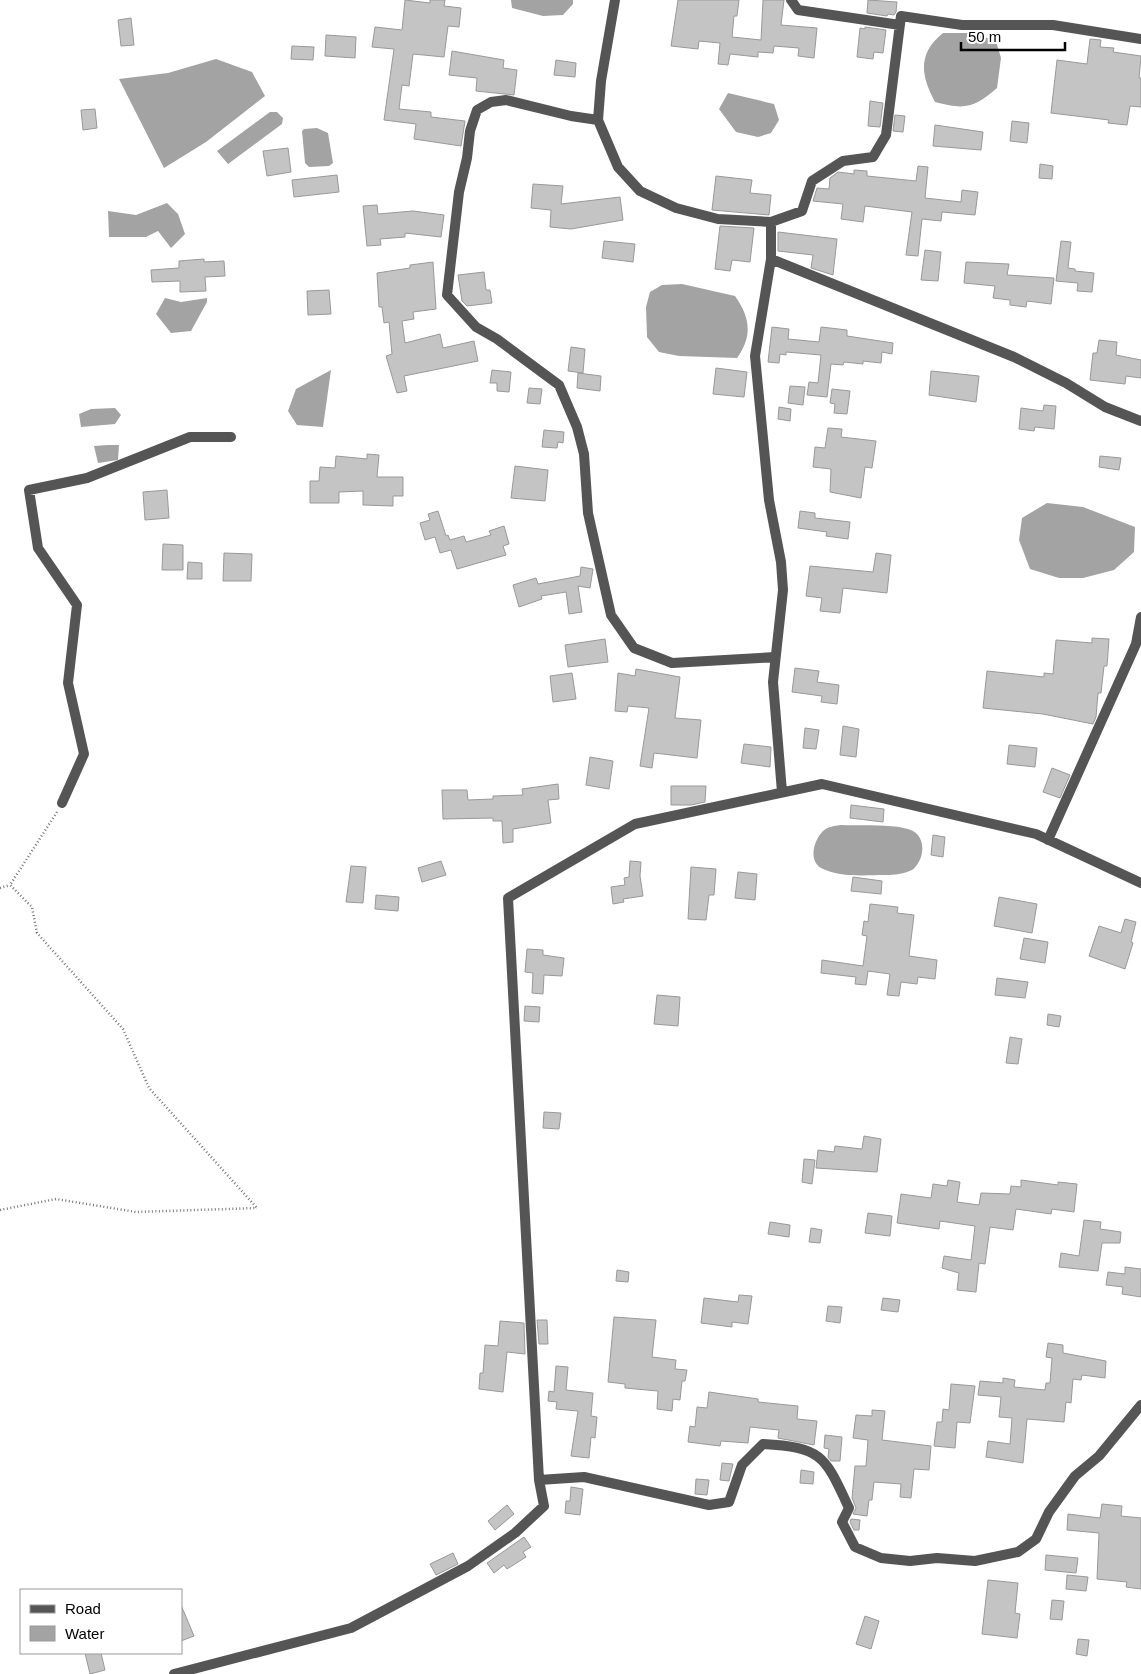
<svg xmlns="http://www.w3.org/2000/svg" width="1141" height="1674" viewBox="0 0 1141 1674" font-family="Arial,sans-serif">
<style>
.water{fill:#a3a3a3}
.building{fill:#c4c4c4;stroke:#999}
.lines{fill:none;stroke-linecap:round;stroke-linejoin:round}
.path{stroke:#777;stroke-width:2.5;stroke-dasharray:1 2.5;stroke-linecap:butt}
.street{stroke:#555;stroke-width:10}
</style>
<rect width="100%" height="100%" fill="#fff"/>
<!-- water -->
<path class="water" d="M 511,0 L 573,0 L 573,4 L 563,15 L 543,16 L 512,8 Z
M 943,33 L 973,33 L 996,41 L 1001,58 L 997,88 C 974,108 965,110 935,102 C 921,76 917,54 943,33 Z
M 216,59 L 252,72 L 265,96 L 206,142 L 164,168 L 119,79 L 168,73 Z
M 728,93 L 774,104 L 779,120 L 771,133 L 758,137 L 736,132 L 719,109 Z
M 270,112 L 277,112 L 283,118 L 282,124 L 228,164 L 217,151 Z
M 317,128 L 328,133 L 333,163 L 329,166 L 309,167 L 305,163 L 302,131 L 304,129 Z
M 167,203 L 178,214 L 185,234 L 171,248 L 158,231 L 146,237 L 109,237 L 108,211 L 136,215 Z
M 682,284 L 735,296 C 750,317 753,336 737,358 L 679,356 L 659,352 L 647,337 L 646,307 L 650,292 L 662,285 Z
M 165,298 L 181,302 L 207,298 L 207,302 L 191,331 L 171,333 L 156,314 Z
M 331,370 L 323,427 L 297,425 L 288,411 L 296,389 Z
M 115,408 L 121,415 L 115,424 L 81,427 L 79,414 L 91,409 Z
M 108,445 L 119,445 L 118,460 L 98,463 L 94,446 Z
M 1047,503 L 1083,507 L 1135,527 L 1134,552 L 1114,570 L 1083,578 L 1059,578 L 1030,569 L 1019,540 L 1022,518 Z
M 840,825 C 858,826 898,823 913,831 C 927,839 924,861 912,870 C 904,874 894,875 886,875 C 865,875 840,878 821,868 C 808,860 814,840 823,831 C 827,827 834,826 840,825 Z"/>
<!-- building -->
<path class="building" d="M 405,0 L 430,3 L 430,0 L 445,0 L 444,6 L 461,8 L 459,27 L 448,26 L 444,57 L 413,54 L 409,86 L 402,85 L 399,109 L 431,112 L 431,117 L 465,121 L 461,146 L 414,139 L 416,124 L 384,120 L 394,49 L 372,47 L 375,27 L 402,30 Z
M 678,0 L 739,0 L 737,16 L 734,16 L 732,37 L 761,40 L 763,0 L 784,0 L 781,25 L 817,28 L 814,58 L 798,56 L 799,48 L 774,46 L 773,53 L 758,52 L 758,57 L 730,54 L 728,65 L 718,64 L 720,43 L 699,41 L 698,49 L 671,46 Z
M 868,0 L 897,2 L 896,12 L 894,15 L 888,14 L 887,16 L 867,13 Z
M 131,18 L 134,45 L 121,46 L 118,20 Z
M 865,27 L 886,30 L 883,53 L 874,52 L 873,59 L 857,57 L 860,28 L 865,29 Z
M 326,35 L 356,37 L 355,58 L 325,56 Z
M 1090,39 L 1101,40 L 1100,47 L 1114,48 L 1113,52 L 1141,56 L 1139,78 L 1141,78 L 1141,107 L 1130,106 L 1127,125 L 1108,123 L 1109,120 L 1051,113 L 1057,60 L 1087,64 Z
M 292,46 L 314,47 L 313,60 L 291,59 Z
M 452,51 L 504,60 L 503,68 L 517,70 L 514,95 L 476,91 L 477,78 L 449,75 Z
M 556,60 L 576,63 L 575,77 L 554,75 Z
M 870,101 L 883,103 L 880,127 L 868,126 Z
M 95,109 L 97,128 L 83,130 L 81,110 Z
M 895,115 L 905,116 L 903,132 L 893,131 Z
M 1012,121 L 1029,123 L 1027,143 L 1010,141 Z
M 935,125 L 983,132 L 981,150 L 933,146 Z
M 288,148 L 291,172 L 267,176 L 263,151 Z
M 1040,164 L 1053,166 L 1052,179 L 1039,178 Z
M 918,166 L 928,167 L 925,198 L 961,202 L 962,190 L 978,192 L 975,215 L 942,212 L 941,221 L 922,219 L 918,256 L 906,255 L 912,212 L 865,206 L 863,222 L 841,219 L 843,204 L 813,201 L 817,188 L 829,189 L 830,178 L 838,172 L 854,174 L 854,170 L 867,171 L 867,176 L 916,181 Z
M 337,175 L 339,192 L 294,197 L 292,180 Z
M 716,176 L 752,180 L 750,193 L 771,195 L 769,215 L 712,210 Z
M 533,184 L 563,186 L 561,204 L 620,197 L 623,220 L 571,229 L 550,227 L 551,210 L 531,208 Z
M 377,205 L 378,214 L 413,211 L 444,215 L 441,237 L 405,233 L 405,237 L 380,239 L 381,245 L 367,246 L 363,206 Z
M 720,226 L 754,228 L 750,262 L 732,260 L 730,271 L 715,269 Z
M 778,232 L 837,239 L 833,275 L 811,268 L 813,255 L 778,251 Z
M 604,241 L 635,244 L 633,262 L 602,258 Z
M 1061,241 L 1071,242 L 1068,268 L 1075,269 L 1075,271 L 1094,273 L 1092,292 L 1077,291 L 1078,283 L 1056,281 Z
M 925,250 L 941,252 L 938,281 L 921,280 Z
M 204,259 L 204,262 L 224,261 L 225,276 L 205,277 L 206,291 L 180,292 L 180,281 L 152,282 L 151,270 L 179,268 L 179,261 Z
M 433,262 L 436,309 L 413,312 L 414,319 L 402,321 L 405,343 L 440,334 L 443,348 L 474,341 L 478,361 L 404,376 L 407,391 L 397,393 L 386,356 L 392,354 L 389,322 L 384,323 L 382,307 L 379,307 L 377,273 L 410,268 L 410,265 Z
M 966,262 L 1009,264 L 1007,275 L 1054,278 L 1051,304 L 1027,301 L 1026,307 L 1010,305 L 1010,300 L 993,298 L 995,286 L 964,283 Z
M 484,272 L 486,290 L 490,290 L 492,303 L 467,306 L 462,301 L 458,275 Z
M 329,290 L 331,314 L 308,315 L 307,291 Z
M 772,327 L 789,329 L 788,339 L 819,342 L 821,327 L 847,330 L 847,336 L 893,343 L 892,354 L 882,352 L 881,363 L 863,361 L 863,364 L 844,362 L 843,365 L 831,364 L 827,397 L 807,395 L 809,382 L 818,383 L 821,355 L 786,352 L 786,355 L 780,354 L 779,363 L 768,362 Z
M 1099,340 L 1117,342 L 1116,355 L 1141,360 L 1141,378 L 1126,376 L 1125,384 L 1090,380 L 1093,353 L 1097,353 Z
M 571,347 L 585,349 L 583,373 L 568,371 Z
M 716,368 L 747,372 L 744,397 L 713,394 Z
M 492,370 L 511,372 L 509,392 L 497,391 L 497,383 L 490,383 Z
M 931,371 L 979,376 L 976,402 L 929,395 Z
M 578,373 L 601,376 L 600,391 L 577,388 Z
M 790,386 L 805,387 L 803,405 L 788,403 Z
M 529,388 L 542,389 L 540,404 L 527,403 Z
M 832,389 L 850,391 L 847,414 L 834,413 L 835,404 L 830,403 Z
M 1044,405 L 1056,406 L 1054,429 L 1035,427 L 1034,431 L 1019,429 L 1021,408 L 1043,411 Z
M 779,407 L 791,409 L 790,421 L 778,419 Z
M 828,428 L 842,429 L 841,437 L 876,441 L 872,468 L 865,467 L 861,498 L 830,492 L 831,469 L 813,467 L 815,447 L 825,448 Z
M 544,430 L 564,432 L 563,443 L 558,442 L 557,448 L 542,447 Z
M 367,454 L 379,455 L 377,477 L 403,477 L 403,496 L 393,496 L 393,506 L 363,505 L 363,491 L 339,492 L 339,503 L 310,503 L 310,481 L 319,481 L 320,467 L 335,468 L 336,456 L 367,459 Z
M 1100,456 L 1121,458 L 1119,470 L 1099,467 Z
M 515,466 L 548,470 L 545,501 L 511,498 Z
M 167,490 L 169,518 L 145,520 L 143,492 Z
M 438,511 L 446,536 L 448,535 L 450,540 L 464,536 L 466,542 L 491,535 L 489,531 L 504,526 L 509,544 L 503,546 L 506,555 L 457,569 L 451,550 L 440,553 L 435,537 L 425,540 L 420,523 L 430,520 L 428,514 Z
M 800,511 L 815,513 L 815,518 L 850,522 L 848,539 L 826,536 L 827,532 L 798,528 Z
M 163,544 L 183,545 L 183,570 L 162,570 Z
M 224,553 L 252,554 L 251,581 L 223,581 Z
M 876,553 L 891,555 L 887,593 L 843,588 L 840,613 L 820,611 L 822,598 L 806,596 L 810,566 L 873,572 Z
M 188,562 L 202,563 L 202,579 L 187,579 Z
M 581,567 L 593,569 L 590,588 L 578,586 L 582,612 L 569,614 L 566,592 L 541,596 L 542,599 L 519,607 L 513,585 L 536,578 L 538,584 L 580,576 Z
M 1092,638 L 1109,639 L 1107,666 L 1104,666 L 1101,693 L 1098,693 L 1096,717 L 1093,724 L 1043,714 L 983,708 L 987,671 L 1044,677 L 1044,673 L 1053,674 L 1056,640 L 1092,643 Z
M 605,639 L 608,662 L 568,667 L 565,645 Z
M 795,668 L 819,671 L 817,682 L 839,685 L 837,704 L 821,702 L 822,696 L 792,692 Z
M 636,669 L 680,677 L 675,718 L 701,720 L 697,758 L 654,753 L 652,768 L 640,766 L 649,708 L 628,706 L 627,712 L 615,711 L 618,673 L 635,676 Z
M 572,673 L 576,699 L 553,702 L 550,676 Z
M 843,726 L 859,729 L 856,757 L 840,755 Z
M 805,728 L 819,730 L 816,749 L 803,748 Z
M 744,744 L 771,747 L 770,767 L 741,763 Z
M 1009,745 L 1037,748 L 1035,767 L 1007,764 Z
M 590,757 L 613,761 L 609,789 L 586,785 Z
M 1052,768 L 1070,775 L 1060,798 L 1043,792 Z
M 558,784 L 559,799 L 548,800 L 551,823 L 513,829 L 513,842 L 503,843 L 502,821 L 493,821 L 493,818 L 443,819 L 442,790 L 467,790 L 468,800 L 493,799 L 493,796 L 523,795 L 522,789 Z
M 671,786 L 706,786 L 705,802 L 691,805 L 671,805 Z
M 851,805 L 884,809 L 883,822 L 850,818 Z
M 933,835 L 945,837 L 943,857 L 931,855 Z
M 441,861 L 446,875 L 422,882 L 418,868 Z
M 630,861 L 641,862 L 640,876 L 643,896 L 623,899 L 624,902 L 613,904 L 611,887 L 625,885 L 624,878 L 629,877 Z
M 351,866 L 366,867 L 363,903 L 346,902 Z
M 691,867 L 716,869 L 714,895 L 709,895 L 706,920 L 688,919 Z
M 738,872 L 757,874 L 755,900 L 735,898 Z
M 853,877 L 882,881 L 881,894 L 851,891 Z
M 376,895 L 399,897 L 398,911 L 375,909 Z
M 999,897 L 1037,904 L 1032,933 L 994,926 Z
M 870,904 L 898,907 L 897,913 L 914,915 L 909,956 L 937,960 L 935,979 L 918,977 L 917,984 L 901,982 L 899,996 L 887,995 L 890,974 L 868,971 L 866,985 L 855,984 L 856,977 L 821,973 L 822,960 L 863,966 L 867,936 L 862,935 L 864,921 L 868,922 Z
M 1125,919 L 1136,922 L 1131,942 L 1133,943 L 1125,969 L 1089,956 L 1099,926 L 1121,933 Z
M 1024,938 L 1048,942 L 1045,963 L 1020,959 Z
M 527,949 L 543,950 L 543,955 L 564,958 L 562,976 L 544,975 L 543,994 L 532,993 L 533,973 L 525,972 Z
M 997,978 L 1028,982 L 1025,998 L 995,995 Z
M 657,995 L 680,997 L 678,1026 L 654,1024 Z
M 525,1006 L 540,1007 L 539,1022 L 524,1021 Z
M 1048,1014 L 1061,1016 L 1059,1027 L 1047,1025 Z
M 1010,1037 L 1022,1039 L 1018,1064 L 1006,1063 Z
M 544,1112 L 561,1113 L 559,1129 L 543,1128 Z
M 864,1136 L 881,1139 L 877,1172 L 816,1168 L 818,1150 L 834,1152 L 835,1146 L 862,1149 Z
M 804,1159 L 815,1160 L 812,1184 L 802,1182 Z
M 948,1180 L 960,1182 L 957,1202 L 979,1205 L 981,1193 L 1010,1194 L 1011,1186 L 1021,1187 L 1021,1180 L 1058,1185 L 1058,1182 L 1077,1184 L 1074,1212 L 1052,1209 L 1051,1214 L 1016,1209 L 1013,1230 L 990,1227 L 985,1264 L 979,1263 L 976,1292 L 957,1290 L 959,1273 L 942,1268 L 944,1256 L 971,1260 L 975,1226 L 940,1221 L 939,1229 L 897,1223 L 901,1194 L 931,1198 L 933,1184 L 947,1186 Z
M 868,1213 L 892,1216 L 890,1236 L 865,1233 Z
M 1084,1220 L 1101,1222 L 1100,1229 L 1121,1232 L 1120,1243 L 1102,1243 L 1098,1271 L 1059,1267 L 1061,1253 L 1079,1256 Z
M 770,1222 L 790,1225 L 789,1237 L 768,1234 Z
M 811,1228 L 822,1230 L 820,1243 L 809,1242 Z
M 1125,1267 L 1141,1269 L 1141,1297 L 1122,1294 L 1123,1287 L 1106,1285 L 1108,1272 L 1125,1274 Z
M 617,1270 L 629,1272 L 628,1282 L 616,1281 Z
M 739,1295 L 752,1296 L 748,1324 L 732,1322 L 732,1327 L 701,1323 L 704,1298 L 738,1302 Z
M 883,1298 L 900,1300 L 898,1312 L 881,1310 Z
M 828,1306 L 842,1307 L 840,1323 L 826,1321 Z
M 614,1317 L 656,1320 L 652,1357 L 676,1360 L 675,1369 L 687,1370 L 685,1381 L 682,1381 L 680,1400 L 673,1399 L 672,1411 L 657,1409 L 658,1391 L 625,1388 L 625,1384 L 608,1382 Z
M 537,1320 L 547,1320 L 548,1344 L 539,1344 Z
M 500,1321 L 524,1323 L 525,1354 L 507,1352 L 503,1392 L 479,1389 L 480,1373 L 483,1373 L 485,1345 L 498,1346 Z
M 1048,1343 L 1063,1345 L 1063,1353 L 1106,1361 L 1105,1378 L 1082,1375 L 1081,1380 L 1073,1379 L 1071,1403 L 1066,1402 L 1064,1422 L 1027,1419 L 1023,1463 L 986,1457 L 988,1441 L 1010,1444 L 1012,1418 L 999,1417 L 1001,1397 L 978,1395 L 980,1381 L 1003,1383 L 1003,1378 L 1015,1380 L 1014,1387 L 1045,1390 L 1046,1383 L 1050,1383 L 1052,1358 L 1046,1357 Z
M 556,1366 L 568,1367 L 566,1390 L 593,1393 L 591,1416 L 597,1417 L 595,1438 L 591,1437 L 589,1458 L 571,1456 L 578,1411 L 556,1409 L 557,1402 L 548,1401 L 549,1391 L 554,1392 Z
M 951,1384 L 975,1386 L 970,1423 L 957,1422 L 955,1448 L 934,1446 L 937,1422 L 942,1422 L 943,1409 L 949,1410 Z
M 709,1392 L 758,1399 L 758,1402 L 798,1406 L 797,1419 L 817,1421 L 814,1445 L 778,1438 L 779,1430 L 750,1427 L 748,1443 L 721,1441 L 720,1446 L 688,1442 L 690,1426 L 695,1427 L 697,1407 L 707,1408 Z
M 872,1410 L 885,1411 L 882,1440 L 931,1446 L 929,1470 L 914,1469 L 911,1498 L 900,1497 L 901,1484 L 874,1482 L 872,1500 L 869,1500 L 867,1516 L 853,1514 L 856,1508 L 852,1498 L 855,1466 L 866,1466 L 868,1440 L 853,1438 L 856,1415 L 872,1416 Z
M 825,1435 L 842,1437 L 840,1461 L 831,1461 L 828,1457 L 829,1449 L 824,1448 Z
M 722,1463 L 733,1464 L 729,1481 L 720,1480 Z
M 801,1470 L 814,1472 L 813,1484 L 800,1483 Z
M 696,1479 L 709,1480 L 707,1495 L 695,1494 Z
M 571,1487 L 583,1489 L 580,1515 L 565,1513 L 566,1501 L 570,1501 Z
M 1102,1504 L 1122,1506 L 1121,1516 L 1141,1518 L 1141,1589 L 1126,1587 L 1127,1582 L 1097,1579 L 1099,1533 L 1067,1530 L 1068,1514 L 1100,1518 Z
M 507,1505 L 514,1514 L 495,1530 L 488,1521 Z
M 851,1519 L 860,1520 L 859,1530 L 854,1530 L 850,1522 Z
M 524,1537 L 531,1547 L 523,1552 L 526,1557 L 507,1569 L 504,1565 L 494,1573 L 487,1563 Z
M 453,1553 L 458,1564 L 436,1575 L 430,1564 Z
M 1046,1555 L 1078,1558 L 1076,1573 L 1045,1570 Z
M 1067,1575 L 1088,1577 L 1086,1591 L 1066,1589 Z
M 988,1580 L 1018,1583 L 1015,1613 L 1020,1614 L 1017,1638 L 982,1634 Z
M 1052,1600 L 1064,1601 L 1062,1620 L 1050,1619 Z
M 181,1605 L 194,1636 L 181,1641 Z
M 865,1616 L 879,1621 L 871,1649 L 856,1644 Z
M 1078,1639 L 1089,1640 L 1087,1656 L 1076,1654 Z
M 85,1653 L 101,1653 L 105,1670 L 90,1674 Z"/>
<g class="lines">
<!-- path -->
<path class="path" d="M 57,812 L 10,885 L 32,907 L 37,933 L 123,1029 L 149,1088 L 257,1208
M 0,888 L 10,885
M 0,1210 L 56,1199 L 136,1212 L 257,1208"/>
<!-- street -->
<path class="street" d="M 615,0 L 601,81 L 598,120 L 618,167 L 640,191 L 676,208 L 718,219 L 771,222 L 771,259 L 755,356 L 769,500 L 781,562 L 783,590 L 773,682 L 782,792
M 791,0 L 798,10 L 900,25
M 598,120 L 571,116 L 506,100 L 491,102 L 477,110 L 470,131 L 467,158 L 459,192 L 447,295 L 476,327 L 497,339 L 559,385 L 577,427 L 584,454 L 588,513 L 611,615 L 634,648 L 672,663 L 775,657
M 771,222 L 802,211 L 812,181 L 843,161 L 873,157 L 886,135 L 901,16 L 962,25 L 1053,25 L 1141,39
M 771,259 L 1014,357 L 1066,383 L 1105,407 L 1141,421
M 62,803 L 84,754 L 68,683 L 77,605 L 38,548 L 29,490 L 87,478 L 190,437 L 231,437
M 1048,840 L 1136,644 L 1141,617
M 539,1480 L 584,1477 L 709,1505 L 729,1502 L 742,1465 L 763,1444 C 823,1447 825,1457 849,1508 L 842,1522 L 855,1547 L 881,1558 L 910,1561 L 937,1558 L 975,1561 L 1018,1552 L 1036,1539 L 1049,1512 L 1075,1476 L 1099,1456 L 1141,1405
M 174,1674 L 351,1628 L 468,1566 L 515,1533 L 544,1506 L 539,1480 L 508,898 L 635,824 L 822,784 L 1036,834 L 1141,883"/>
</g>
<!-- legend -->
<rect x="20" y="1589" width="162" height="65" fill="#ffffff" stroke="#999999"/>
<rect x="30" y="1605" width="25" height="8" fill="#555555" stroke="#999999"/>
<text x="65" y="1614" font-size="15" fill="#000000">Road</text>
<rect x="30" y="1626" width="25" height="15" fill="#a3a3a3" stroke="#999999"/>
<text x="65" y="1639" font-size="15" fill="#000000">Water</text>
<!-- scale -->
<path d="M961 42v8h104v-8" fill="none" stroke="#000000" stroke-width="2.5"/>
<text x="968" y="42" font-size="15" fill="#000000" stroke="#ffffff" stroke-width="4" paint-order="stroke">50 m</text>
</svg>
